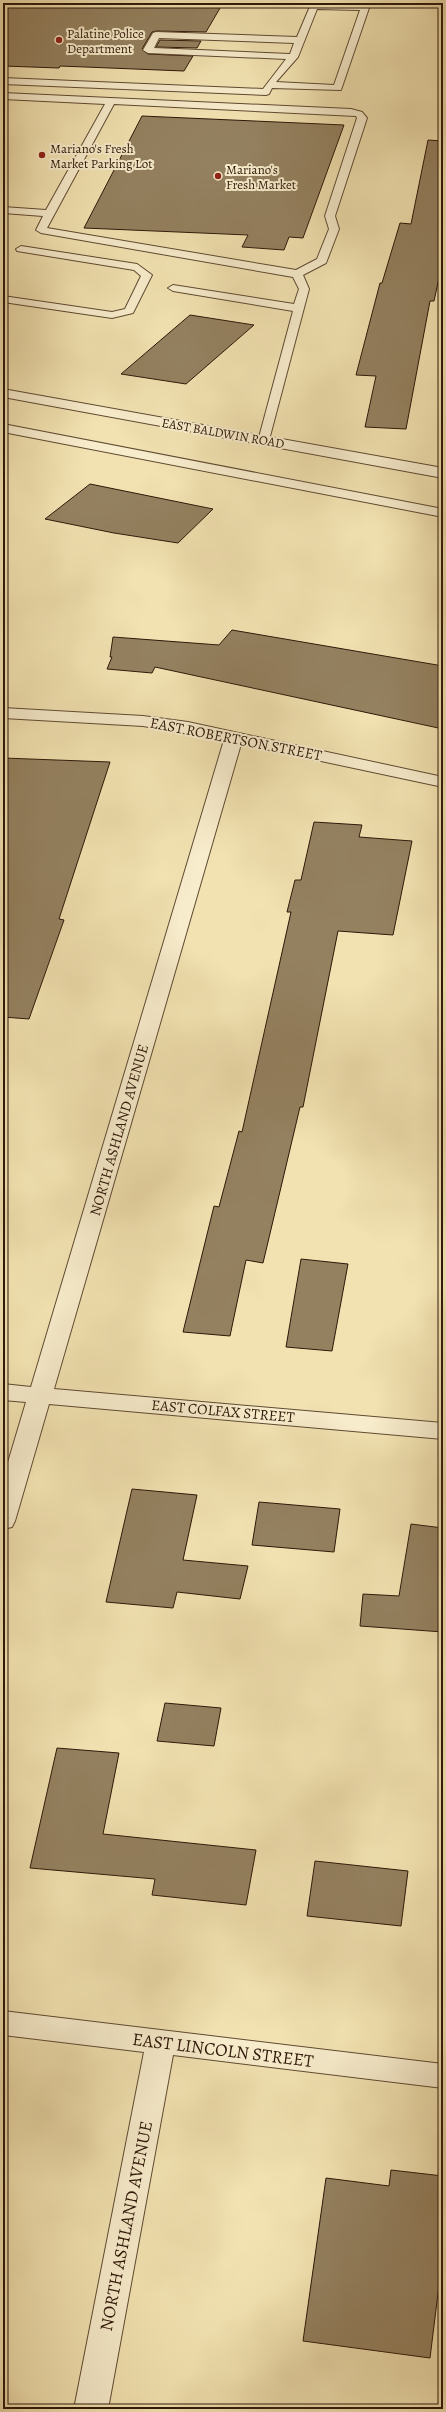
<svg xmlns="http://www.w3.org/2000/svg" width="446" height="2412" viewBox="0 0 446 2412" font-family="Alegreya,serif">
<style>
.building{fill:#948160;stroke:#2e1708}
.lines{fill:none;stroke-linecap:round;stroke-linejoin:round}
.service-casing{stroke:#5f4a32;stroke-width:2}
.minor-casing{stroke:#5f4a32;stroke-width:2}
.service{fill:#f7eccc;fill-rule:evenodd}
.minor{fill:#f7eccc;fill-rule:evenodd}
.poi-dot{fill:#8f2418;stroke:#f7eccc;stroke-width:1.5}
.labels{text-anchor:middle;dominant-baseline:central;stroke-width:4;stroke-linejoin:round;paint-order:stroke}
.far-poi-label{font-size:13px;fill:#2e1708;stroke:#f7eccc;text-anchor:start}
.far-street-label{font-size:13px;fill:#2e1708;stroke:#f7eccc}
.street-label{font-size:15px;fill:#2e1708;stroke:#f7eccc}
.near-street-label{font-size:18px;fill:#2e1708;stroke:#f7eccc}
</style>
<rect width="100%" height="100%" fill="#f2e2b1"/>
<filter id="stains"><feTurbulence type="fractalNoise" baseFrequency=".005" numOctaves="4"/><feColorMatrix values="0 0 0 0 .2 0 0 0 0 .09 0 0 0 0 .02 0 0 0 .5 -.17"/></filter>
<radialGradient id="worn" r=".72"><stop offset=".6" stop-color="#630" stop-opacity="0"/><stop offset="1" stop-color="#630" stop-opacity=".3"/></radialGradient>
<!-- building -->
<path class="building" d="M 3,3 L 30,4 L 223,3 L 206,32 L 156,31 L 152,32 L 142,49 L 148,54 L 193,56 L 184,71 L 60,66 L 59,68 L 3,66 Z
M 160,40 L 201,41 L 197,48 L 156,47 Z
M 142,116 L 344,125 L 303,238 L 289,237 L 284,250 L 242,247 L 248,235 L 84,228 Z
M 428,140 L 443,141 L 443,279 L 439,278 L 434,301 L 430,301 L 406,429 L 365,427 L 376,376 L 356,375 L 380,283 L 382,283 L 400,223 L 411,224 Z
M 190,315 L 254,325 L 186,384 L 121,374 Z
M 90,484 L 213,509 L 178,543 L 114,533 L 45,519 Z
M 232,630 L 443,666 L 443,729 L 155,667 L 152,673 L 107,669 L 112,657 L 110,657 L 113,637 L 219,645 Z
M 3,758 L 110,762 L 59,919 L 64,920 L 29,1019 L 3,1017 Z
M 314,822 L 362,825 L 359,837 L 412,841 L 393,935 L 338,931 L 303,1107 L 300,1107 L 263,1263 L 246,1260 L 230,1336 L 183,1332 L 214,1206 L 219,1207 L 239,1131 L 242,1132 L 291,912 L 287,912 L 295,880 L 301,880 Z
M 301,1259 L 348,1264 L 332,1351 L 286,1347 Z
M 132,1489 L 197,1495 L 183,1560 L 248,1566 L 240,1599 L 177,1592 L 173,1608 L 106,1602 Z
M 259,1502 L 340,1509 L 334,1552 L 252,1545 Z
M 411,1524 L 443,1528 L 443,1632 L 360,1626 L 363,1594 L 399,1596 Z
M 165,1703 L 221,1708 L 214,1746 L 157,1741 Z
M 57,1748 L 119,1753 L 103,1834 L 256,1850 L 246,1905 L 152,1895 L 155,1879 L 30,1868 Z
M 315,1861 L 408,1871 L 401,1926 L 307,1916 Z
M 391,2170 L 443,2176 L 443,2253 L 430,2358 L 303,2341 L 326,2178 L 389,2186 Z"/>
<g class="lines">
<!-- service casing -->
<g class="service-casing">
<path id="service" d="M 311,4 L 365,5 L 369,8 L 341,90 L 272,88 L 269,94 L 266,95 L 3,84 L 3,78 L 263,89 L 286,59 L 148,53 L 143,50 L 153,33 L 156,32 L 297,37 ZM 317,9 L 360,10 L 334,85 L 276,82 L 298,57 ZM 159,38 L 294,43 L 290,54 L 154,48 Z
M 3,93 L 351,109 L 362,112 L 367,118 L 335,216 L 339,229 L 326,263 L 303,275 L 309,289 L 268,444 L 260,444 L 258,441 L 293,311 L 173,291 L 168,288 L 173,285 L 294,304 L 299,289 L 293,277 L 41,233 L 36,230 L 43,216 L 3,213 L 3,207 L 46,210 L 105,104 L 3,99 ZM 114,104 L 356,116 L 357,118 L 325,216 L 329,229 L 317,259 L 296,270 L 47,228 Z
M 21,246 L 137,264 L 152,275 L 133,313 L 112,318 L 3,302 L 3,296 L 112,312 L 125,309 L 141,276 L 134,270 L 17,251 L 16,249 Z
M 3,424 L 443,509 L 443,517 L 3,432 Z"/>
</g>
<!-- minor casing -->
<g class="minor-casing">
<path id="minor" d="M 3,389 L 443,468 L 443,478 L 3,397 Z
M 3,708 L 143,716 L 188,722 L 443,777 L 443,787 L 241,744 L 54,1389 L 443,1423 L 443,1439 L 49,1404 L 15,1521 L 12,1527 L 3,1529 L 3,1479 L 26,1402 L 3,1400 L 3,1384 L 31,1387 L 224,740 L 143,726 L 3,718 Z
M 3,2011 L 443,2064 L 443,2088 L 173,2055 L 108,2409 L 74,2409 L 144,2052 L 3,2035 Z"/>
</g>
<!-- service -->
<use href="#service" class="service"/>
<!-- minor -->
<use href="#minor" class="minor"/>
</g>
<!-- markers -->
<g class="poi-dot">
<circle cx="59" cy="40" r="4"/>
<circle cx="42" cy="155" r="4"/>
<circle cx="218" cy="176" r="4"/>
</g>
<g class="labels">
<!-- far-poi labels -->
<g class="far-poi-label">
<text x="67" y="33">Palatine Police<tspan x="67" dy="15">Department</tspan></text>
<text x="50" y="148">Mariano's Fresh<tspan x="50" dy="15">Market Parking Lot</tspan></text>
<text x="226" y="169">Mariano's<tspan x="226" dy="15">Fresh Market</tspan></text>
</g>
<!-- far-street labels -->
<g class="far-street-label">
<text transform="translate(223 433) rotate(10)">EAST BALDWIN ROAD</text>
</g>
<!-- street labels -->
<g class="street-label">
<text transform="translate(236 739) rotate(11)">EAST ROBERTSON STREET</text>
<text transform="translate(119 1130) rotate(-74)">NORTH ASHLAND AVENUE</text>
<text transform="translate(223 1411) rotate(5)">EAST COLFAX STREET</text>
</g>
<!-- near-street labels -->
<g class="near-street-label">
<text transform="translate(223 2050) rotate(7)">EAST LINCOLN STREET</text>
<text transform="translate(126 2226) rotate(-79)">NORTH ASHLAND AVENUE</text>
</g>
</g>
<!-- margin -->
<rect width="446" height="2412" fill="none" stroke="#f2e2b1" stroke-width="16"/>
<rect x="4" y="4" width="438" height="2404" fill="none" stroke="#2e1708" stroke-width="2"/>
<rect x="8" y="8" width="430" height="2396" fill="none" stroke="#2e1708"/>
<rect width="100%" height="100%" filter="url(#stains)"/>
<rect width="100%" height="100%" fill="url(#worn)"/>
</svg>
